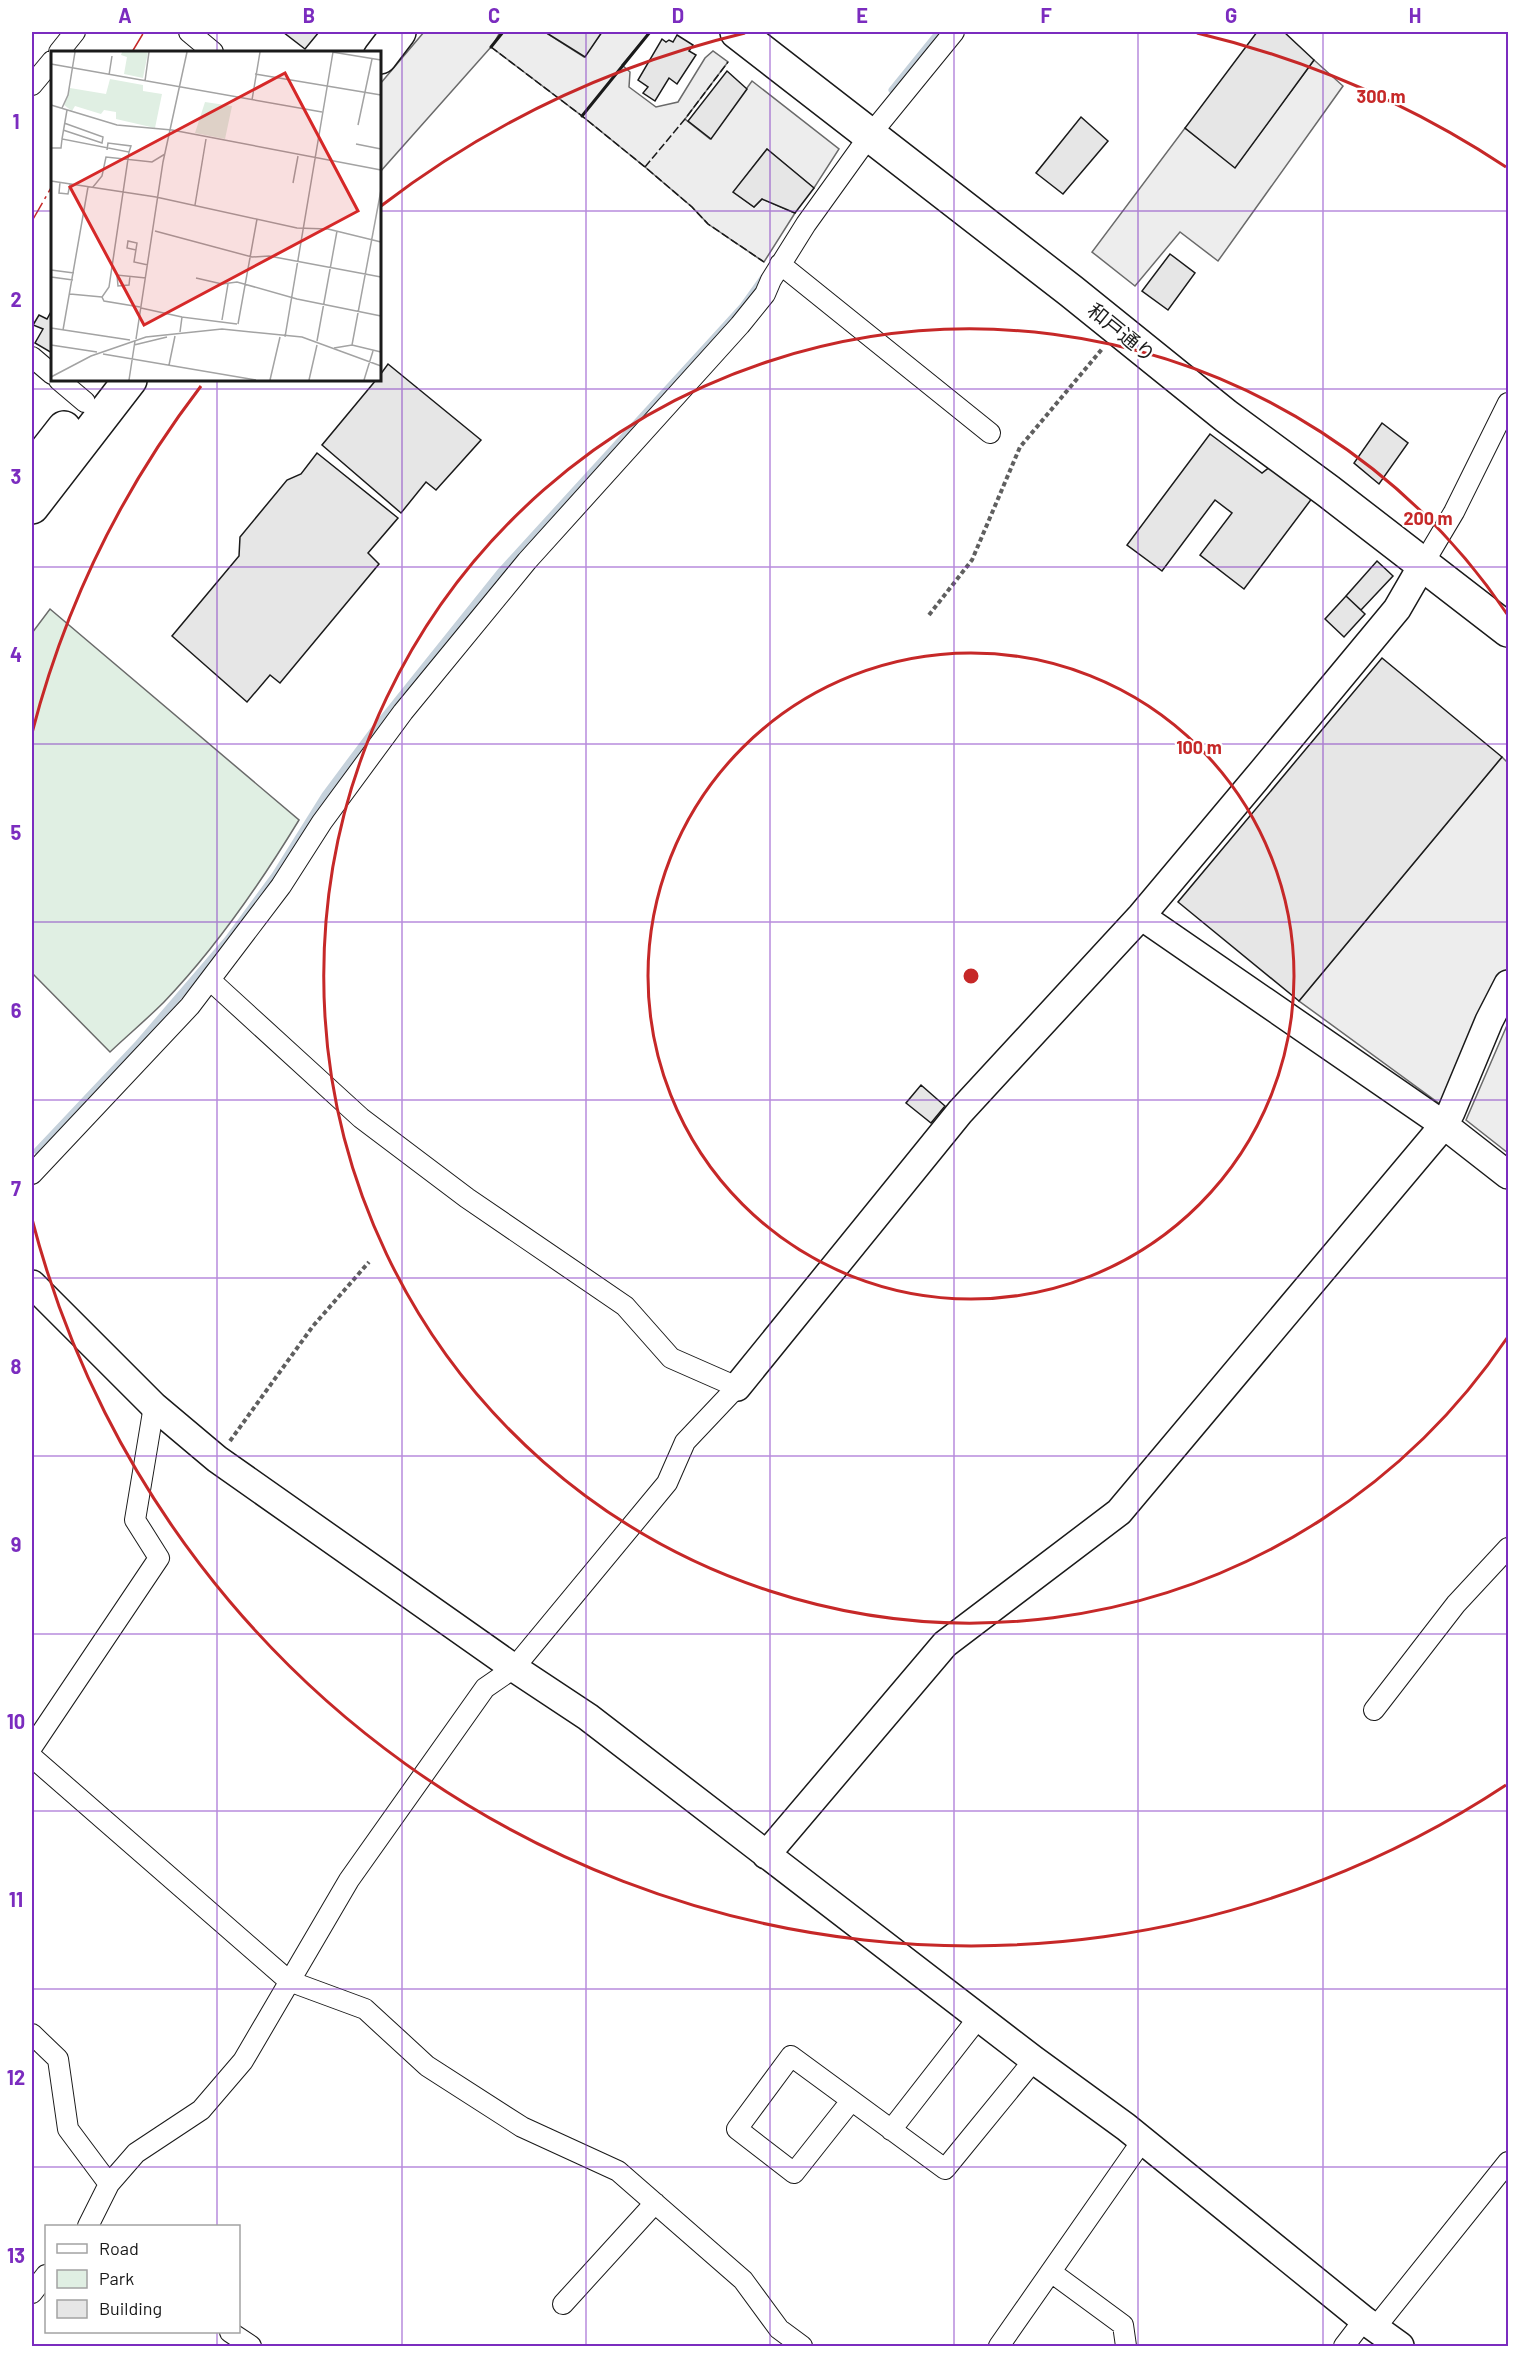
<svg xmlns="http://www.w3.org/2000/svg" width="1540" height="2378" viewBox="0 0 1540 2378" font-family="Barlow,'Noto Sans JP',sans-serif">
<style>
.green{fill:#e0efe3;stroke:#6a6a6a;stroke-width:1.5}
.parking{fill:#ededed;stroke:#6a6a6a;stroke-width:1.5}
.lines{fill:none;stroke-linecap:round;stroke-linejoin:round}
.stream{stroke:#c6d2dc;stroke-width:7}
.building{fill:#e6e6e6;stroke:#1a1a1a;stroke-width:1.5}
.street-casing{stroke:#1a1a1a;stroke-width:22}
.secondary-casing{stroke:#1a1a1a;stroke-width:30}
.highway-casing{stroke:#1a1a1a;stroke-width:36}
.path{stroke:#5f5f5f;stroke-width:4;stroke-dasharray:4.5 3;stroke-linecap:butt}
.street{stroke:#fff;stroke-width:20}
.secondary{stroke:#fff;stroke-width:27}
.highway{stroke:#fff;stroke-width:33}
.fence{stroke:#1a1a1a;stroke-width:1.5;stroke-dasharray:8 3;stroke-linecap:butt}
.wall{stroke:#1a1a1a;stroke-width:3}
.power{stroke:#c62828;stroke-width:1.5;stroke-dasharray:21 4.5 3 4.5;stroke-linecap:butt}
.grid{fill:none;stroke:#7b2cbf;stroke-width:1.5;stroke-opacity:0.55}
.ring{fill:none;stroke:#c62828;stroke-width:3}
.labels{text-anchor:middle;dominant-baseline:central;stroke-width:4.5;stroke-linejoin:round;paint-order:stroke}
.street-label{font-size:20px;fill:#1a1a1a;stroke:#fff}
.inset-road{fill:none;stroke:#a3a3a3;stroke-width:1.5}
.view{fill:#d62828;fill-opacity:0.15;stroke:#d62828;stroke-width:3}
.inset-edge{fill:none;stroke:#1a1a1a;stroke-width:3}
.centre{fill:#c62828;stroke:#fff;stroke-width:3}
.ring-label{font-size:18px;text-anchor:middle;font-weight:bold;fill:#c62828;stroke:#fff;stroke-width:4.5;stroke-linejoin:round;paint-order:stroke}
.neatline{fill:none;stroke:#7b2cbf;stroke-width:2}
.grid-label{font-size:20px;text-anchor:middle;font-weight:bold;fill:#7b2cbf}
</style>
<rect width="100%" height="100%" fill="#fff"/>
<!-- green -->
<path class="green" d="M 50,609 L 299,820 C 260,884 216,948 164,1002 C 147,1019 128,1035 110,1052 L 32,973 L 32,633 Z"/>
<!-- parking -->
<path class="parking" d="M 424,32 L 500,32 L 494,43 L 503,32 L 545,32 L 584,57 L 602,32 L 650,32 L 622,65 L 630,72 L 629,87 L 656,107 L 678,102 L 705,58 L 713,51 L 728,62 L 685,119 L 710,139 L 752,81 L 839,149 L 814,188 L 767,149 L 734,192 L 754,207 L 762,199 L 795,213 L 764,262 L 708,224 L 692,207 L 645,167 L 582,116 L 491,47 L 380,172 L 380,84 Z
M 1314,60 L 1343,86 L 1218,261 L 1180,232 L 1135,286 L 1092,252 L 1185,128 L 1235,167 Z
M 1502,757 L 1508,763 L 1508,984 L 1451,1112 L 1299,1001 Z
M 1508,1023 L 1508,1153 L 1466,1120 Z"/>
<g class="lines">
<!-- stream -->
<path class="stream" d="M 892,90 L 939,32
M 37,1151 L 137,1045 L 228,939 L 275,875 L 325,795 L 372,732 L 501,571 L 743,306 L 763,278"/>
</g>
<!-- building -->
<path class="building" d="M 283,32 L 319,32 L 305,49 Z
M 545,32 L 602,32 L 585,57 Z
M 1257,32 L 1284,32 L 1314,60 L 1235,168 L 1185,128 Z
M 677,35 L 693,45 L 689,51 L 696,55 L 677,84 L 669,78 L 655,101 L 643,93 L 648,87 L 638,80 L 662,39 L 666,42 L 669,40 L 673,42 Z
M 727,71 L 747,89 L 711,139 L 688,121 Z
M 1081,117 L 1108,141 L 1063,194 L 1036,173 Z
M 767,149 L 814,188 L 795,213 L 762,199 L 754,207 L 733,192 Z
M 1170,254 L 1195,273 L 1168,310 L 1142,291 Z
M 52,310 L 52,353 L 35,343 L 43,329 L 33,325 L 39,315 L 47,319 Z
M 388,364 L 481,440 L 436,490 L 426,482 L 401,513 L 322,445 L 376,380 L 380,380 L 380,375 Z
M 1382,423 L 1408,443 L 1379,484 L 1354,463 Z
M 1210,434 L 1262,473 L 1275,463 L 1316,493 L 1244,589 L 1200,555 L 1232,513 L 1215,500 L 1162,571 L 1127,545 Z
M 317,453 L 398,518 L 368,553 L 379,564 L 280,683 L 270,675 L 247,702 L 172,636 L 239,556 L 240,537 L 287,480 L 301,474 Z
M 1377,561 L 1393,576 L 1361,610 L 1346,596 Z
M 1346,596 L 1365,614 L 1344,637 L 1325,619 Z
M 1382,658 L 1502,757 L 1299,1001 L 1178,902 Z
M 921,1085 L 945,1106 L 931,1123 L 906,1103 Z"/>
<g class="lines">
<!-- street casing -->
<g class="street-casing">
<path id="street" d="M 189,32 L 213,52
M 59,52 L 75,32
M 32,85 L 52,61
M 780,264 L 990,433
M 32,357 L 52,374
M 59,380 L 85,402
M 1423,564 L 1454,512 L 1508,403
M 32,1174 L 190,1006 L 281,886 L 322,822 L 403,712 L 527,561 L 740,325 L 765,294 L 771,280 L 806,224 L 870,135 L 954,32
M 1374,1710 L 1456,1604 L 1508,1548
M 32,1747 L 159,1558 L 135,1520 L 154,1406
M 32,1757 L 289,1981 L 365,2009 L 427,2066 L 522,2127 L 618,2171 L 743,2280 L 779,2329 L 802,2346
M 32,2034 L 58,2059 L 68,2129 L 109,2184
M 851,2101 L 794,2173 L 737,2129 L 791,2056 L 945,2169 L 1034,2060
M 891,2130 L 979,2017
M 88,2226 L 109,2184 L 136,2153 L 201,2110 L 243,2061 L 349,1880 L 485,1688 L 514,1668 L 667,1483 L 685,1442 L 737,1387 L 671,1358 L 625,1306 L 467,1198 L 361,1118 L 211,981
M 1051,2272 L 1123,2325 L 1126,2346
M 32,2293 L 46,2275
M 563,2304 L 655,2203
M 1375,2328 L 1508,2162
M 230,2332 L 251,2346
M 999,2346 L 1142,2141
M 1344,2346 L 1364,2320"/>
</g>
<!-- secondary casing -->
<g class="secondary-casing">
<path id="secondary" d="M 1141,916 L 1444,1125 L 1508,1175
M 32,1284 L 154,1406 L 217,1459 L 514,1668 L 588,1717 L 1034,2060 L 1126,2127 L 1364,2320 L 1400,2346
M 737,1387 L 960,1112 L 1141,916 L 1256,779 L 1397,609 L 1423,564
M 766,1855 L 945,1644 L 1119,1512 L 1444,1125 L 1451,1112 L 1489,1021 L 1508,984"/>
</g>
<!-- highway casing -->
<g class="highway-casing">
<path id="highway" d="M 737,32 L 1071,291 L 1226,416 L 1328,491 L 1508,630
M 380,57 L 399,32
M 32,469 L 64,428
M 32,507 L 130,380"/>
</g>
<!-- path -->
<path class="path" d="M 929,615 L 972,560 L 1020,447 L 1102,349
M 230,1441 L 313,1326 L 369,1262"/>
<!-- street -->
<use href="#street" class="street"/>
<!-- secondary -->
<use href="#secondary" class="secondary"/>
<!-- highway -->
<use href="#highway" class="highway"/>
<!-- fence -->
<path class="fence" d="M 491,47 L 582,116 L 645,167 L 692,207 L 708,224 L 764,262
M 645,167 L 685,119 L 728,62"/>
<!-- wall -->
<path class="wall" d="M 491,47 L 503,32
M 582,116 L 650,32"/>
<!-- power -->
<path class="power" d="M 132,52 L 144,32
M 32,221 L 52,186"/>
</g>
<!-- grid -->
<path class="grid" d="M 217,32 L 217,52M 402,32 L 402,2346M 586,32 L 586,2346M 770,32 L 770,2346M 954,32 L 954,2346M 1138,32 L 1138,2346M 1323,32 L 1323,2346M 32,211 L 52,211M 380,211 L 1508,211M 217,380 L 217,2226M 32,389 L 1508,389M 32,567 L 1508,567M 32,744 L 1508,744M 32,922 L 1508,922M 32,1100 L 1508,1100M 32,1278 L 1508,1278M 32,1456 L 1508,1456M 32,1634 L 1508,1634M 32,1811 L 1508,1811M 32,1989 L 1508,1989M 32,2167 L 1508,2167M 217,2332 L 217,2346"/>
<!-- distance rings -->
<g class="ring">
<circle cx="971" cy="976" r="323"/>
<path d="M1507 1338A647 647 0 1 1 1507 614"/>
<path d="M1506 1785A970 970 0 0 1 32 1219M32 733A970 970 0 0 1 201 386M381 206A970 970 0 0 1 745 33M1197 33A970 970 0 0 1 1506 167"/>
</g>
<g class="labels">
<!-- street labels -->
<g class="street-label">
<text transform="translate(1122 332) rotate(39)">和戸通り</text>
</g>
</g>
<!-- overview -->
<g transform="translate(51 51)">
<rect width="330" height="330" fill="#fff"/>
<path d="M 71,1 L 97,1 L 92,27 L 73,23 L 76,6 L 70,4 ZM 59,28 L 92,34 L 92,40 L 111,43 L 104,77 L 65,68 L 65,61 L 53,59 L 50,63 L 24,55 L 21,60 L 13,54 L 19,37 L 55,43 ZM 154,51 L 181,55 L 174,88 L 144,82 Z" fill="#e0efe3"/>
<path class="inset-road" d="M 281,1 L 330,9M 0,13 L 271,61M 204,23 L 330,44M 58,24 L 61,5M 94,30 L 98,1M 201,49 L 209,1M 0,54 L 66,74 L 121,79 L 330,119M 11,57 L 17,44 L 24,1M 16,59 L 11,88 L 78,101 L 58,236 L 51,246 L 53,250 L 89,256M 307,74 L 321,8M 12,79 L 51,92 L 52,86 L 13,72M 305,93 L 330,98M 0,97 L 10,97 L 11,88M 56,99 L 57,92 L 80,95 L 78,101M 0,130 L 105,146 L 246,177 L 277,178 L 330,191M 9,131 L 8,142 L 17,143 L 19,133M 242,132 L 247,105M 42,136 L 51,125 L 55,106 L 101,111 L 114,103M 144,154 L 155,88M 104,180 L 201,206 L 218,205 L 330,226M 85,199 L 76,197 L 77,190 L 86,192 L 83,211 L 97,214M 0,219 L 23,222M 79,225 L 78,234 L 67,235 L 66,224 L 95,227M 0,226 L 22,229M 145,227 L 171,233 L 186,231 L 246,248 L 330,265M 19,243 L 51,246M 90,257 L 131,266M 171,269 L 177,233M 187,273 L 206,168M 0,277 L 79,289M 12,279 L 37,136M 129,281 L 131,266 L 186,273M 234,286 L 282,1M 85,288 L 112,111 L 136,1M 266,290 L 286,180M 0,294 L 46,301M 83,294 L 116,286M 301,294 L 330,139M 283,297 L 301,294 L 330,301M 52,303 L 205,329M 118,314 L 124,285M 0,326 L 40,305 L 95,286 L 171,278 L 251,286 L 330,315M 78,329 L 84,290M 219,329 L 229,286M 258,329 L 266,294M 313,329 L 322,300"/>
<path class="view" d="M 234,22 L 307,160 L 93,274 L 19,136 Z"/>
<rect width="330" height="330" class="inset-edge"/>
</g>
<circle cx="971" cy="976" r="9" class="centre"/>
<g class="ring-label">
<text x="1381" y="103">300 m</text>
<text x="1428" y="525">200 m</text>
<text x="1199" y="754">100 m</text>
</g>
<!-- border -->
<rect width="1540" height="2378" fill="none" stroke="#ffffff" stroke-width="66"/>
<!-- legend -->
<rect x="45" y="2225" width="195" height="108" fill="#ffffff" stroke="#a3a3a3" stroke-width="1.5"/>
<rect x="57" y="2244" width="30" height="9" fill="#ffffff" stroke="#a3a3a3" stroke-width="1.5"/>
<text x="99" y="2255" font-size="18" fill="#1a1a1a">Road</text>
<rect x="57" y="2270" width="30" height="18" fill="#e0efe3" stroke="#a3a3a3" stroke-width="1.5"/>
<text x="99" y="2285" font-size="18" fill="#1a1a1a">Park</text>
<rect x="57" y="2300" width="30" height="18" fill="#e6e6e6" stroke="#a3a3a3" stroke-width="1.5"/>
<text x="99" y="2315" font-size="18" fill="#1a1a1a">Building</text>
<rect x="33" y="33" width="1474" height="2312" class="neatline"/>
<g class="grid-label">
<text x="125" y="23">A</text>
<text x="309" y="23">B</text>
<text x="494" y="23">C</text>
<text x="678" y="23">D</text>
<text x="862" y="23">E</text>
<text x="1046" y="23">F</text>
<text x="1231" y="23">G</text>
<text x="1415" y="23">H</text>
<text x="16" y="129">1</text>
<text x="16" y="307">2</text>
<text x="16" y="484">3</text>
<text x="16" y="662">4</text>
<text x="16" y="840">5</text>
<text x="16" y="1018">6</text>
<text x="16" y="1196">7</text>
<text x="16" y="1374">8</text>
<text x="16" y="1552">9</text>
<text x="16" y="1729">10</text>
<text x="16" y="1907">11</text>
<text x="16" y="2085">12</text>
<text x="16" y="2263">13</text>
</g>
</svg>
